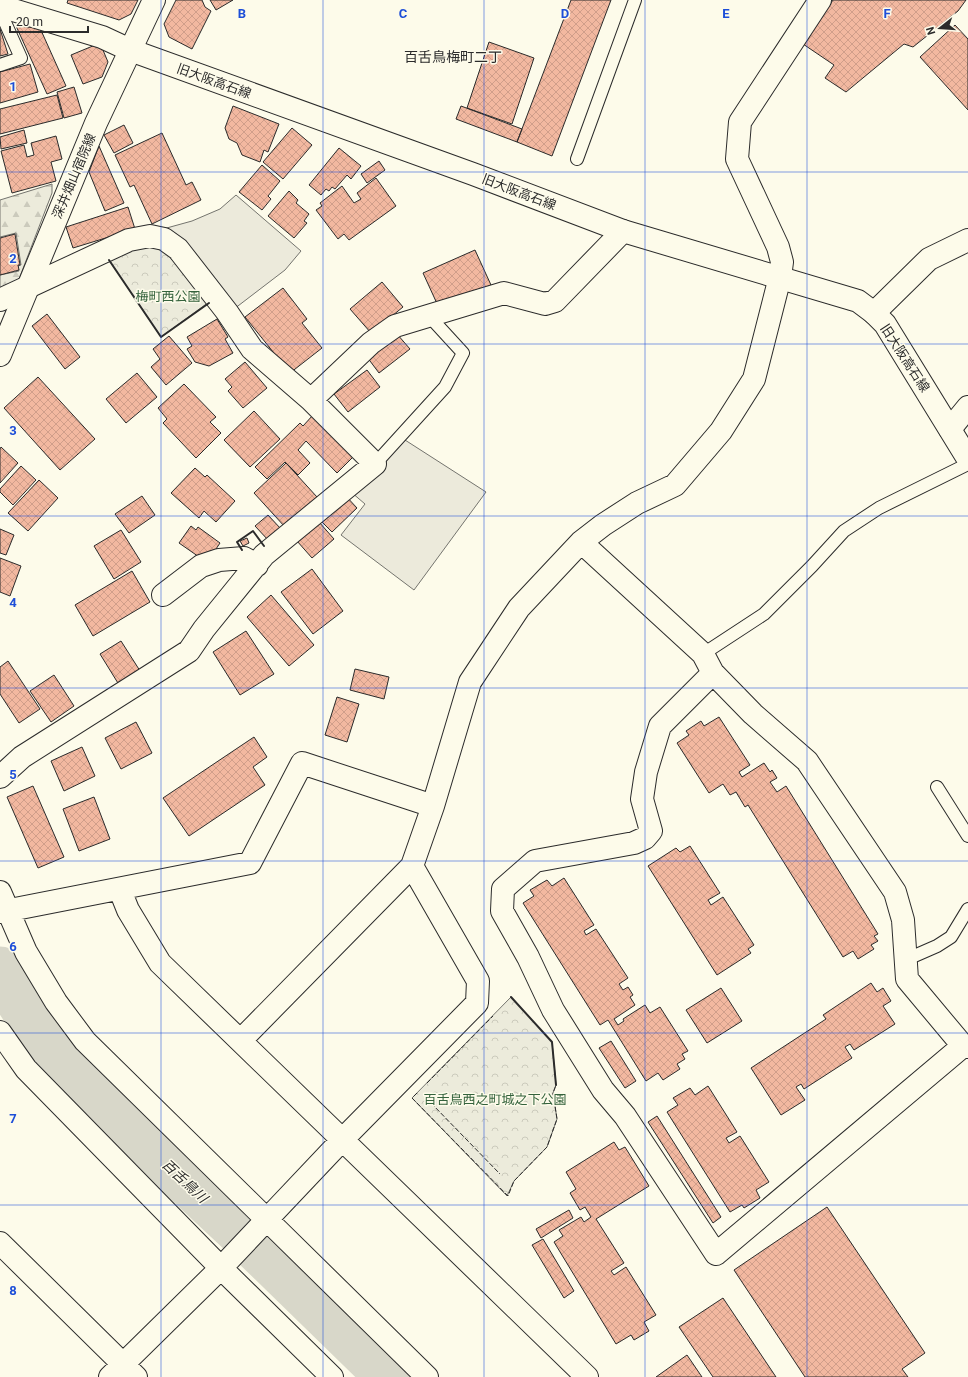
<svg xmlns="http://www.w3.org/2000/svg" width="968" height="1377" viewBox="0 0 968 1377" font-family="Roboto,'Noto Sans JP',sans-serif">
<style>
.forest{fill:url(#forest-firs);stroke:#74746e}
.park{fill:url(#park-crowns);stroke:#74746e}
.parking{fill:#eceadb;stroke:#74746e}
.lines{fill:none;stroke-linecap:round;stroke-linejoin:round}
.river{stroke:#d8d7c9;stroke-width:47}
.building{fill:url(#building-cross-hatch);stroke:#2b2b2b}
.service-casing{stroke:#2b2b2b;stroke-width:14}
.minor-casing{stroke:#2b2b2b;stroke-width:24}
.tertiary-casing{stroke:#2b2b2b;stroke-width:24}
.secondary-casing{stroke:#2b2b2b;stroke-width:24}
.primary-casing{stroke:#2b2b2b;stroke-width:24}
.service{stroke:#fdfbea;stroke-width:12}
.minor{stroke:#fdfbea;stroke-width:22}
.tertiary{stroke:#fdfbea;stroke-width:22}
.secondary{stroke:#fdfbea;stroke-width:22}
.primary{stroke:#fdfbea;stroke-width:22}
.fence{stroke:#2b2b2b;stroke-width:1;stroke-dasharray:5 2;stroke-linecap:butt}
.wall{stroke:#2b2b2b;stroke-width:2}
.grid{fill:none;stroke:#1d4ed8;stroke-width:1;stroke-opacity:0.55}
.labels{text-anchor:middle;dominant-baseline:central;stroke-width:3;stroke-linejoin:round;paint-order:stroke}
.street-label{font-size:13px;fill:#2b2b2b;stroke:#fdfbea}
.park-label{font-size:13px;fill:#34623c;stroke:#fdfbea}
.neighbourhood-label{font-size:14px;fill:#2b2b2b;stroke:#fdfbea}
.water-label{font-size:14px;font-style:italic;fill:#2b2b2b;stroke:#fdfbea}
.grid-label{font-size:13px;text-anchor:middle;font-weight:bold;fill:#1d4ed8;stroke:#fdfbea;stroke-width:3;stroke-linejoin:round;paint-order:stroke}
</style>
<defs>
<pattern id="forest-firs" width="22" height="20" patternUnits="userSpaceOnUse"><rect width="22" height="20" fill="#ecebdb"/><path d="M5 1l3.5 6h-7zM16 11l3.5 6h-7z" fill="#cbcabc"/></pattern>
<pattern id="park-crowns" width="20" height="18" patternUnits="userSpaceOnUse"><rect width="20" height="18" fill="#ecebdb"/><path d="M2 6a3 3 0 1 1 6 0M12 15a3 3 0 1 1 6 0" fill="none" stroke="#cbcabc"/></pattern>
<pattern id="building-cross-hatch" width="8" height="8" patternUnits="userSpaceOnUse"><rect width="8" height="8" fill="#f2b8a0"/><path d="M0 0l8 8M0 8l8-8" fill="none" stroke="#d09e8a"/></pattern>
</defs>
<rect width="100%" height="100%" fill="#fdfbea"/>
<!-- forest -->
<path class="forest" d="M 52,184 L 52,193 L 19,279 L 0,288 L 0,275 L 19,271 L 18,266 L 21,265 L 16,233 L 0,237 L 0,200 Z"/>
<!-- park -->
<path class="park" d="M 154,246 L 168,255 L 209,302 L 161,337 L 109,260 L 138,247 Z
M 511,997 L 552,1042 L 556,1085 L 553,1093 L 557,1119 L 547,1147 L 514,1181 L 507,1196 L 412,1098 Z"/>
<!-- parking -->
<path class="parking" d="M 236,195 L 301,251 L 285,270 L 234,309 L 163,229 L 192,221 L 220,209 Z
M 405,440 L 486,492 L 414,590 L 341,535 L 365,504 L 351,492 Z"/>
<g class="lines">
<!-- river -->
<path class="river" d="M 0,970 L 39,1033 L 87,1089 L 238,1230 L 389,1377"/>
</g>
<!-- building -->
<path class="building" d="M 68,0 L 138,0 L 131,14 L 119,20 L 67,3 Z
M 176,0 L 202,0 L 205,7 L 211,11 L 192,49 L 169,37 L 164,24 Z
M 210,0 L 233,0 L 216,10 Z
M 571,0 L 611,0 L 552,156 L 517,142 Z
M 833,0 L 966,0 L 958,11 L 913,47 L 904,44 L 846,92 L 825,78 L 834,65 L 803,44 Z
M 955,25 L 968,39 L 968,110 L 920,57 Z
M 16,26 L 40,28 L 66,86 L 47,94 Z
M 0,29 L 8,54 L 0,56 Z
M 489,42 L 534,58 L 512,124 L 467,108 Z
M 100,43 L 108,62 L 102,77 L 83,84 L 71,55 Z
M 30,64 L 38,92 L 0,103 L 0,72 Z
M 74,87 L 82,113 L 64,118 L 57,92 Z
M 57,95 L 63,118 L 0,134 L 0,109 Z
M 233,106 L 279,124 L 268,152 L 264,150 L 260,162 L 242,155 L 237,143 L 229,139 L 225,128 Z
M 461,106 L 522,129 L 517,142 L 456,119 Z
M 124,125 L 133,143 L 114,153 L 104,135 Z
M 292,128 L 312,145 L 283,179 L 263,162 Z
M 24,130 L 27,143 L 1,149 L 0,137 Z
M 162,133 L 186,185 L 192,182 L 201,200 L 152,224 L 134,185 L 130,187 L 115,155 Z
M 56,136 L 62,159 L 51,162 L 56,181 L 12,193 L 1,151 L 24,145 L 27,157 L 34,155 L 31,143 Z
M 99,146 L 124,203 L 105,211 L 89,172 Z
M 339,148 L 361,166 L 351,179 L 347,175 L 335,189 L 332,187 L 329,191 L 326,189 L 321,195 L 309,185 Z
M 379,161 L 385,170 L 367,183 L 361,174 Z
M 262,165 L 280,181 L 268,196 L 271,199 L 262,210 L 239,192 Z
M 376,178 L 396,206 L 349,240 L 344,234 L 338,239 L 316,210 L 322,206 L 320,203 L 342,186 L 354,203 L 361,199 L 357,193 Z
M 289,191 L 298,200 L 296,203 L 309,214 L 304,221 L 307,223 L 294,238 L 268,216 Z
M 128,207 L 135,229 L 73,248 L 66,227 Z
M 15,234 L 20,265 L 18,265 L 19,270 L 0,275 L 0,238 Z
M 475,250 L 491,285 L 439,308 L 423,273 Z
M 382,282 L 403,307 L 371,333 L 350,309 Z
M 283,288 L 307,319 L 302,323 L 322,348 L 290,373 L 245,317 Z
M 47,314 L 80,357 L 65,369 L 32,326 Z
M 217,319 L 228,337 L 225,339 L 233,353 L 209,366 L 195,362 L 187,349 L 192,346 L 187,337 Z
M 397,334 L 410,349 L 379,373 L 367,357 Z
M 169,336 L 192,363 L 166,385 L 151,367 L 160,359 L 153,349 Z
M 245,362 L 267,388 L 243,408 L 228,391 L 232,387 L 225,379 Z
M 367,370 L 380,387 L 348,412 L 334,394 Z
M 137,373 L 157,397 L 126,423 L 106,399 Z
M 38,377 L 95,439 L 60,470 L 4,408 Z
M 184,384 L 216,417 L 210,422 L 221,433 L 196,458 L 163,423 L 167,419 L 158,408 Z
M 254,411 L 280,439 L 250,467 L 224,440 Z
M 313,415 L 356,454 L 337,473 L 306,441 L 298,450 L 310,463 L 298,475 L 285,462 L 267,479 L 255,467 L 300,423 L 303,426 Z
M 1,447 L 18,463 L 0,483 L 0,449 Z
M 286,463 L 317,497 L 285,527 L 254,493 Z
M 21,466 L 36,480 L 13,505 L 0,492 L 0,489 Z
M 195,468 L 205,477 L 207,475 L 235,501 L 216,522 L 204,511 L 199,518 L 171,493 Z
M 39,480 L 58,498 L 28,531 L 8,513 Z
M 345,495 L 357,508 L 332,532 L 320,520 Z
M 142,496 L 155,515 L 129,533 L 115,514 Z
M 268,515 L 281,529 L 269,541 L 255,526 Z
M 319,522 L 334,539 L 312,558 L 297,541 Z
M 191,526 L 196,530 L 198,527 L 220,543 L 212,555 L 208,552 L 202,559 L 179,543 Z
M 0,529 L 14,535 L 6,555 L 0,553 Z
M 121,530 L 141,562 L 114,579 L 94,546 Z
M 247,538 L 249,543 L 243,546 L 240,541 Z
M 0,558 L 21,566 L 10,596 L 0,592 Z
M 312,569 L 343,611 L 313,634 L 281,592 Z
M 132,571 L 150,602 L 93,636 L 75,605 Z
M 271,595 L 314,645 L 289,666 L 247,617 Z
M 246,631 L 274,674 L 240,695 L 213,652 Z
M 121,641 L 142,674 L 121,688 L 100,654 Z
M 8,661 L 40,709 L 19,723 L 0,694 L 0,667 Z
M 355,669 L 389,677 L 384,699 L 350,690 Z
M 54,675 L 74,706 L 51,722 L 30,691 Z
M 337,697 L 359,704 L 347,742 L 325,735 Z
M 719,717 L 750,765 L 739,772 L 742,777 L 764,763 L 770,772 L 772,770 L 777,778 L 770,782 L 777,792 L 786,786 L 878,934 L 874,936 L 878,941 L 871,945 L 874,949 L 858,959 L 853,951 L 843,957 L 748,805 L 745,807 L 736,792 L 730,795 L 723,784 L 709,793 L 677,743 L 689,735 L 686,731 L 701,721 L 704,726 Z
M 136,722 L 152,753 L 121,769 L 105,738 Z
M 254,737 L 267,757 L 253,767 L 265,785 L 189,836 L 163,798 Z
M 82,747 L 95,776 L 64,791 L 51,761 Z
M 33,786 L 64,857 L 38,868 L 7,797 Z
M 94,797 L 110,839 L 79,851 L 63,809 Z
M 690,846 L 720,893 L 708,900 L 711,905 L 723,897 L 754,945 L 748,949 L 751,953 L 717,975 L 648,866 L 676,848 L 680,852 Z
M 564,878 L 594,925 L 584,931 L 586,935 L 596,929 L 628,978 L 619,984 L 623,990 L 628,987 L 633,995 L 630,997 L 635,1005 L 614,1019 L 618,1025 L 624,1021 L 623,1019 L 645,1005 L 650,1013 L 660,1007 L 688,1051 L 682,1054 L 685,1059 L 677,1064 L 680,1069 L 663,1080 L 658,1073 L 646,1081 L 608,1020 L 600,1025 L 523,903 L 534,896 L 530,890 L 547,880 L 552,886 Z
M 871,983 L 877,992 L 883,988 L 891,1001 L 883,1006 L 895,1024 L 854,1050 L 850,1044 L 845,1047 L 852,1058 L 804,1089 L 801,1084 L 796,1087 L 805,1100 L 781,1115 L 751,1068 L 826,1019 L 823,1015 Z
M 721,988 L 742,1021 L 707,1043 L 686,1010 Z
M 611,1041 L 636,1081 L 625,1088 L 599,1048 Z
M 708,1086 L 737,1132 L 726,1138 L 729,1143 L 740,1136 L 769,1182 L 756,1190 L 760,1198 L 744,1208 L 742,1205 L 730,1212 L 667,1112 L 678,1105 L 673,1098 L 690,1088 L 695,1095 Z
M 657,1116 L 721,1217 L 713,1223 L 648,1122 Z
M 614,1142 L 619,1150 L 625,1147 L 649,1186 L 596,1219 L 624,1263 L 611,1271 L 614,1275 L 626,1267 L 656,1315 L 644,1322 L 649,1331 L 634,1340 L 631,1335 L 616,1344 L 554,1242 L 563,1236 L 559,1230 L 581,1217 L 584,1222 L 591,1217 L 585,1207 L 580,1210 L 570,1193 L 576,1189 L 566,1172 Z
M 827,1207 L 925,1353 L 902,1369 L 908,1377 L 805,1377 L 734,1270 Z
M 569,1210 L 573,1218 L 541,1238 L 536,1229 Z
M 543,1239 L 574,1291 L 564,1298 L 532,1245 Z
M 723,1298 L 776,1377 L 713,1377 L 679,1327 Z
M 687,1355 L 702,1377 L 656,1377 Z"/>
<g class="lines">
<!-- service casing -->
<g class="service-casing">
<path id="service" d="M 0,11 L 21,58 L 0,65
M 577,159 L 635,0
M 375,464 L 445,387 L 463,353 L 430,317
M 703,654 L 764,614 L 812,566 L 844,531 L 879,508 L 968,464
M 937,787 L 968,836
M 905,960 L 937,946 L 951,937 L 968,909"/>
</g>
<!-- minor casing -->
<g class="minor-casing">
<path id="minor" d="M 0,300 L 129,240 L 150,236 L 164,239 L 178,249 L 227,312 L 252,349 L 311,400 L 375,464 L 264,555 L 204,629 L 189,651 L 22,757 L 0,777
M 874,313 L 929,259 L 968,240
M 311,400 L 371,343 L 395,326 L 504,293 L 545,304 L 555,301 L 623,231
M 950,429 L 968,407
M 581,542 L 703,654 L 713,673 L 753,714 L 807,761 L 895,892 L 903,920 L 907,979 L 963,1046 L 968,1047
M 163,595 L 201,566 L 219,560 L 244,558 L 257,565
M 713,673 L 660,726 L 646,772 L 642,799 L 651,831 L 645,838 L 634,843 L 535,861 L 503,889 L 502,911 L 528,957 L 553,1010 L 603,1090 L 625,1116 L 716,1254 L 963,1046
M 120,890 L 128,910 L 160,963 L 587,1377
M 0,892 L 26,952 L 56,1002 L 85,1041 L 427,1377
M 0,912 L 250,863 L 302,763 L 433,806
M 0,1032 L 26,1069 L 221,1268 L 332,1377
M 241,1040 L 412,866
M 0,1243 L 136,1377
M 110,1377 L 221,1268 L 343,1139 L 477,1003 L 478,981 L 412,866 L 433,806 L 470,682 L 519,608 L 581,542 L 603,525 L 637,503 L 675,485 L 721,431 L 754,379 L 780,277"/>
</g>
<!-- tertiary casing -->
<g class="tertiary-casing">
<path id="tertiary" d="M 780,277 L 782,262 L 778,247 L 737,159 L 740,122 L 820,0"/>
</g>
<!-- secondary casing -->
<g class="secondary-casing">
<path id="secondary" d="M 0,355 L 96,123 L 154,0"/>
</g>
<!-- primary casing -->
<g class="primary-casing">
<path id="primary" d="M 0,6 L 102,37 L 130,50 L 473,174 L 623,231 L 858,301 L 874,313 L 885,324 L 968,459"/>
</g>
<!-- service -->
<use href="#service" class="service"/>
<!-- minor -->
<use href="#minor" class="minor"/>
<!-- tertiary -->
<use href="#tertiary" class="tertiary"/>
<!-- secondary -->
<use href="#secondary" class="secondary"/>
<!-- primary -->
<use href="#primary" class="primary"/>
<!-- fence -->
<path class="fence" d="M 427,1083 L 493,1016
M 417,1093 L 412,1098 L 508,1196 L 514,1181 L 547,1147 L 557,1119 L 553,1093 L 556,1085
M 431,1103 L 500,1174"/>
<!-- wall -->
<path class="wall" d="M 109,260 L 161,337 L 209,303
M 242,550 L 237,542 L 253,531 L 264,546
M 511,997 L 552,1042 L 556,1085"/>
</g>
<!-- grid -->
<path class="grid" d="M 161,0 L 161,1377M 323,0 L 323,1377M 484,0 L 484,1377M 645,0 L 645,1377M 807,0 L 807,1377M 0,172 L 968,172M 0,344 L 968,344M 0,516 L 968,516M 0,688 L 968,688M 0,861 L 968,861M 0,1033 L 968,1033M 0,1205 L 968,1205"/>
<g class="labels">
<!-- street labels -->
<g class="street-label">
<text transform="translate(214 81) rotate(20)">旧大阪高石線</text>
<text transform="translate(74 176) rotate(-67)">深井畑山宿院線</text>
<text transform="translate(519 192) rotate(21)">旧大阪高石線</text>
<text transform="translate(905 358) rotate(57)">旧大阪高石線</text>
</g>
<!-- park labels -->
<g class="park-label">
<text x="168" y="296">梅町西公園</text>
<text x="495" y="1099">百舌鳥西之町城之下公園</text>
</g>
<!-- neighbourhood labels -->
<g class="neighbourhood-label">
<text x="453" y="57">百舌鳥梅町二丁</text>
</g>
<!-- water labels -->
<g class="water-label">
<text transform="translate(185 1181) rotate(43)">百舌鳥川</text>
</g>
</g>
<g class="grid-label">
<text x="242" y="18">B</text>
<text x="403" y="18">C</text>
<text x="565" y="18">D</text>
<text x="726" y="18">E</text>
<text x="887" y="18">F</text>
<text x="13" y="91">1</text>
<text x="13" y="263">2</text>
<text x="13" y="435">3</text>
<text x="13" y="607">4</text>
<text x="13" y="779">5</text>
<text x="13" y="951">6</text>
<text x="13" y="1123">7</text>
<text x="13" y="1295">8</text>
</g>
<!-- north arrow -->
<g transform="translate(940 28) rotate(253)" stroke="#fdfbea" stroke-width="3" paint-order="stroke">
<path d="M0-3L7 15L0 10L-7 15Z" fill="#2b2b2b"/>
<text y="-6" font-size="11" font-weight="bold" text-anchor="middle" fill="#2b2b2b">N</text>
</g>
<!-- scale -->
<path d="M10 26v6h78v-6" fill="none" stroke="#2b2b2b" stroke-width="2"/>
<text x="16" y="26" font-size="12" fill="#2b2b2b" stroke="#fdfbea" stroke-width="3" paint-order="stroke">20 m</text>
</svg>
